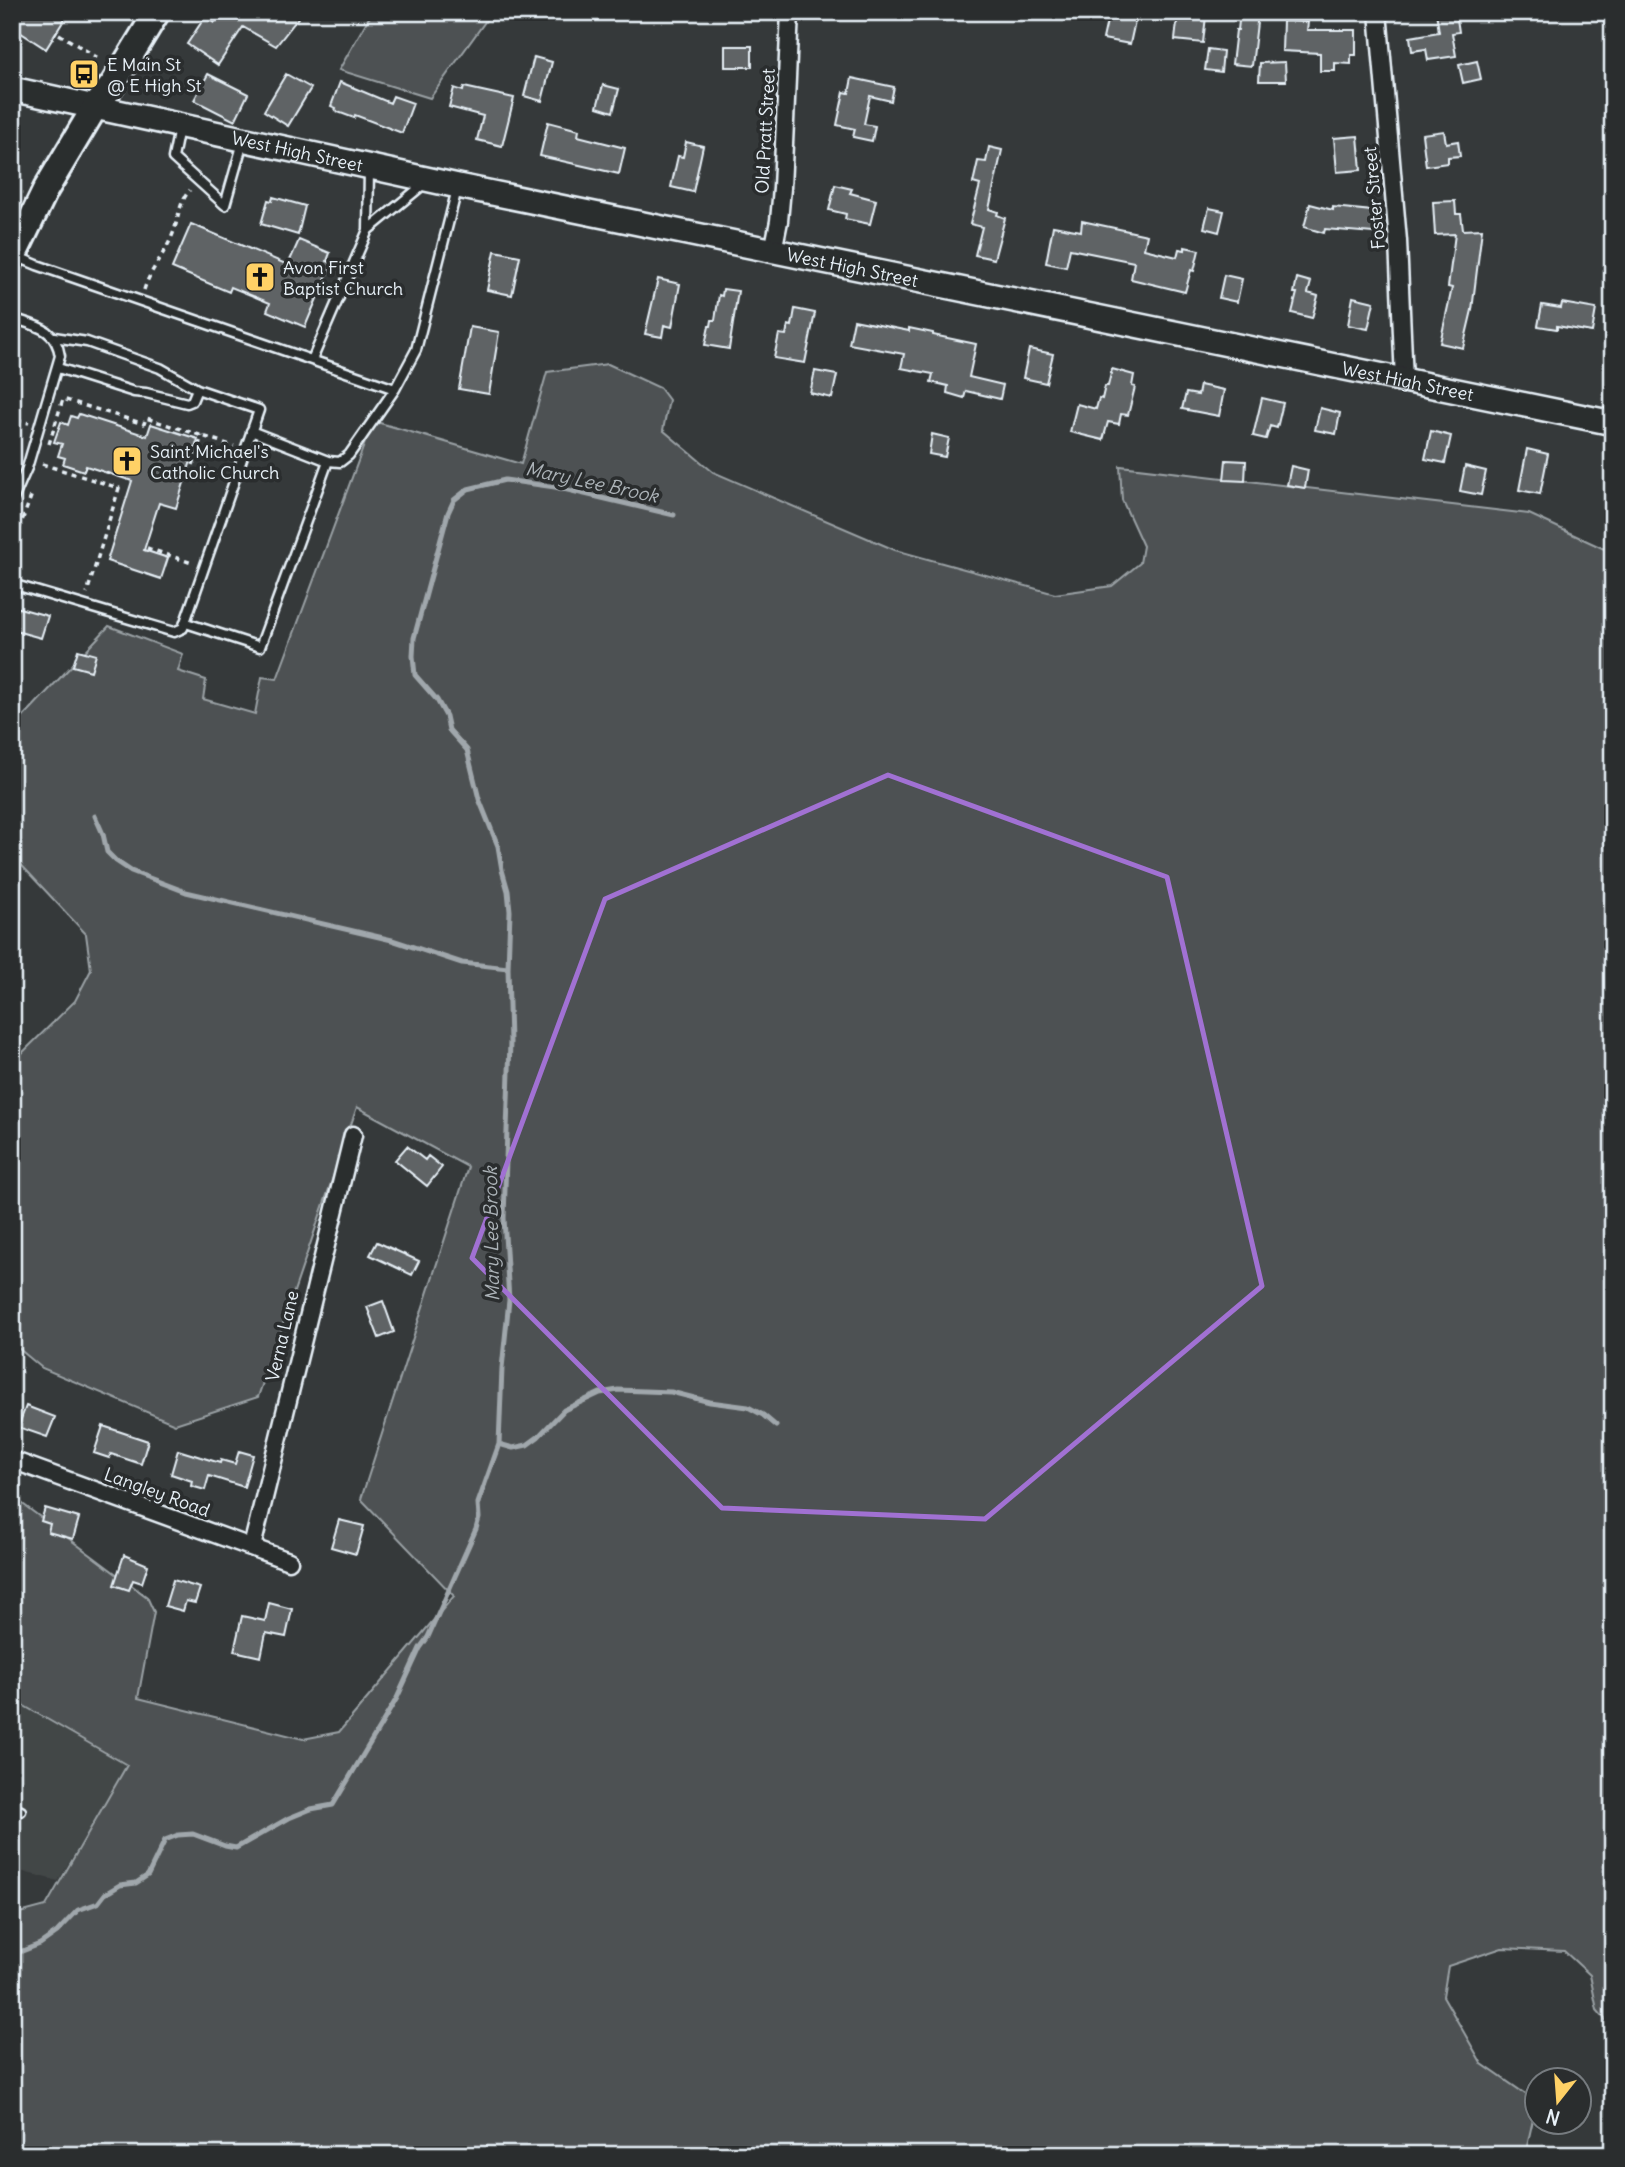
<svg xmlns="http://www.w3.org/2000/svg" width="1625" height="2167" viewBox="0 0 1625 2167" font-family="Delius,sans-serif">
<style>
.built{fill:#424647}
.green{fill:#4d5152;stroke:#9aa1a5;stroke-width:2}
.lines{fill:none;stroke-linecap:round;stroke-linejoin:round}
.stream{stroke:#a0a7ac;stroke-width:5}
.building{fill:#5f6365;stroke:#e8f1f8;stroke-width:2}
.lane-casing{stroke:#e8f1f8;stroke-width:13}
.street-casing{stroke:#e8f1f8;stroke-width:21}
.secondary-casing{stroke:#e8f1f8;stroke-width:28}
.primary-casing{stroke:#e8f1f8;stroke-width:30}
.path{stroke:#e8f1f8;stroke-width:3.5;stroke-dasharray:5 5;stroke-linecap:butt}
.lane{stroke:#2a2d2e;stroke-width:8}
.street{stroke:#2a2d2e;stroke-width:16}
.secondary{stroke:#2a2d2e;stroke-width:23}
.primary{stroke:#2a2d2e;stroke-width:24}
.marked{fill:none;stroke:#a171d3;stroke-width:5;stroke-linejoin:round}
.labels{text-anchor:middle;dominant-baseline:central;stroke-width:7;stroke-linejoin:round;paint-order:stroke}
.poi-label{font-size:18px;fill:#e8f1f8;stroke:#2a2d2e;text-anchor:start}
.street-label{font-size:18px;fill:#e8f1f8;stroke:#2a2d2e}
.water-label{font-size:19px;font-style:italic;fill:#acb3b8;stroke:#2a2d2e}
</style>
<rect width="100%" height="100%" fill="#35393a"/>
<filter id="ink" filterUnits="userSpaceOnUse"><feTurbulence type="fractalNoise" baseFrequency=".0143" numOctaves="2"/><feDisplacementMap in="SourceGraphic" scale="14" xChannelSelector="R" yChannelSelector="G"/><feConvolveMatrix kernelMatrix="1 2 1 2 8 2 1 2 1" color-interpolation-filters="sRGB"/></filter>
<g filter="url(#ink)">
<!-- built -->
<path class="built" d="M 12,1689 L 132,1758 L 58,1881 L 12,1869 Z"/>
<!-- green -->
<path class="green" d="M 374,12 L 492,12 L 430,98 L 339,70 L 368,19 Z
M 608,364 L 660,388 L 669,400 L 663,430 L 713,472 L 895,550 L 1055,594 L 1112,586 L 1140,563 L 1143,546 L 1122,500 L 1120,466 L 1529,514 L 1613,553 L 1613,2022 L 1608,2023 L 1597,2010 L 1590,1975 L 1564,1951 L 1502,1948 L 1448,1966 L 1443,1996 L 1482,2064 L 1537,2102 L 1525,2155 L 12,2155 L 12,1915 L 46,1906 L 127,1765 L 12,1699 L 12,1496 L 147,1597 L 154,1612 L 138,1698 L 303,1739 L 339,1732 L 454,1596 L 361,1499 L 468,1167 L 357,1107 L 258,1397 L 175,1424 L 42,1368 L 12,1343 L 12,1063 L 75,1001 L 91,970 L 86,934 L 12,855 L 12,729 L 109,626 L 183,654 L 178,671 L 206,680 L 203,699 L 255,714 L 262,677 L 277,679 L 373,421 L 521,464 L 547,372 Z"/>
<g class="lines">
<!-- stream -->
<path class="stream" d="M 95,816 L 103,834 L 107,852 L 116,861 L 131,871 L 186,892 L 392,940 L 462,963 L 508,968
M 499,1444 L 513,1448 L 527,1445 L 538,1437 L 564,1410 L 600,1393 L 618,1390 L 671,1392 L 710,1402 L 748,1407 L 763,1415 L 776,1426
M 12,1955 L 40,1944 L 57,1932 L 78,1910 L 98,1903 L 105,1894 L 120,1885 L 136,1883 L 148,1875 L 165,1840 L 178,1835 L 193,1834 L 225,1846 L 236,1848 L 289,1818 L 311,1809 L 333,1805 L 397,1698 L 420,1648 L 428,1637 L 476,1529 L 479,1518 L 478,1503 L 499,1444 L 502,1368 L 509,1300 L 504,1218 L 510,1042 L 508,968 L 510,911 L 508,891 L 502,870 L 498,846 L 479,799 L 467,750 L 449,730 L 446,716 L 437,700 L 415,675 L 413,656 L 414,638 L 448,513 L 454,500 L 468,489 L 505,480 L 555,487 L 674,515"/>
</g>
<!-- building -->
<path class="building" d="M 12,12 L 69,12 L 46,49 L 12,27 Z
M 217,12 L 291,12 L 298,18 L 276,46 L 243,27 L 218,65 L 187,44 L 205,17 L 214,23 L 221,14 Z
M 1109,12 L 1137,12 L 1130,44 L 1103,39 Z
M 1182,12 L 1202,12 L 1202,15 L 1206,16 L 1203,43 L 1175,40 L 1178,13 Z
M 1240,12 L 1258,14 L 1252,66 L 1232,64 L 1236,30 L 1238,30 Z
M 1436,12 L 1456,12 L 1459,32 L 1452,33 L 1456,56 L 1428,60 L 1426,49 L 1412,51 L 1410,37 L 1439,32 Z
M 1283,21 L 1308,22 L 1307,30 L 1356,30 L 1356,55 L 1351,55 L 1351,64 L 1335,63 L 1335,71 L 1320,71 L 1320,53 L 1282,51 Z
M 725,46 L 752,46 L 752,67 L 725,67 Z
M 1208,49 L 1223,51 L 1221,72 L 1205,70 Z
M 534,57 L 552,62 L 542,101 L 524,96 Z
M 1477,61 L 1481,79 L 1463,83 L 1459,65 Z
M 1285,62 L 1286,81 L 1259,81 L 1260,63 Z
M 208,74 L 248,94 L 235,121 L 194,100 Z
M 286,74 L 311,88 L 288,126 L 264,111 Z
M 852,78 L 894,87 L 891,101 L 870,96 L 864,124 L 875,126 L 872,141 L 853,137 L 855,129 L 837,125 L 844,92 L 849,93 Z
M 340,82 L 390,103 L 393,96 L 413,103 L 402,133 L 355,115 L 354,118 L 335,111 L 336,108 L 331,106 Z
M 603,85 L 619,89 L 613,112 L 597,107 Z
M 464,87 L 514,98 L 502,146 L 477,140 L 483,116 L 449,107 L 454,88 L 463,91 Z
M 548,122 L 579,130 L 578,136 L 625,148 L 619,174 L 540,156 Z
M 1444,131 L 1446,143 L 1458,141 L 1460,156 L 1448,157 L 1448,163 L 1426,166 L 1422,134 Z
M 1358,136 L 1361,170 L 1337,172 L 1334,138 Z
M 686,142 L 703,146 L 693,192 L 671,187 L 678,156 L 683,157 Z
M 989,147 L 1002,150 L 989,209 L 998,212 L 997,215 L 1005,218 L 994,259 L 975,255 L 982,227 L 970,224 L 980,185 L 973,183 L 978,161 L 986,162 Z
M 835,185 L 852,189 L 850,193 L 876,200 L 870,224 L 845,219 L 846,214 L 829,210 Z
M 273,197 L 305,206 L 298,235 L 261,224 L 268,200 L 272,201 Z
M 1455,201 L 1456,214 L 1461,214 L 1463,230 L 1482,229 L 1472,310 L 1463,348 L 1440,343 L 1452,288 L 1448,287 L 1455,234 L 1435,235 L 1433,202 Z
M 1310,204 L 1333,210 L 1333,207 L 1372,211 L 1372,218 L 1375,218 L 1373,233 L 1325,229 L 1324,233 L 1304,227 Z
M 1209,208 L 1224,211 L 1219,232 L 1204,228 Z
M 1082,221 L 1147,235 L 1144,249 L 1177,257 L 1179,249 L 1185,250 L 1185,247 L 1199,250 L 1194,271 L 1191,270 L 1185,292 L 1131,279 L 1134,262 L 1070,249 L 1066,267 L 1046,263 L 1053,226 L 1081,231 Z
M 191,224 L 288,265 L 299,240 L 330,253 L 327,261 L 332,263 L 305,327 L 267,311 L 270,303 L 231,287 L 229,292 L 172,268 Z
M 495,251 L 520,256 L 512,295 L 487,290 Z
M 1224,275 L 1242,279 L 1237,302 L 1219,298 Z
M 1297,278 L 1311,282 L 1308,293 L 1318,296 L 1312,318 L 1292,313 L 1297,293 L 1294,293 Z
M 658,279 L 680,284 L 672,327 L 664,325 L 662,337 L 645,334 Z
M 723,289 L 738,291 L 729,349 L 705,345 L 709,326 L 711,326 L 712,320 L 715,320 L 719,295 L 722,296 Z
M 1353,297 L 1374,302 L 1368,329 L 1348,325 Z
M 1562,303 L 1596,309 L 1592,332 L 1557,326 L 1557,329 L 1538,326 L 1542,305 L 1561,308 Z
M 795,309 L 815,313 L 805,363 L 774,358 L 779,334 L 786,335 L 788,325 L 792,326 Z
M 854,320 L 909,331 L 909,328 L 933,333 L 933,335 L 976,344 L 969,377 L 1003,385 L 1000,399 L 966,391 L 964,398 L 947,393 L 948,386 L 931,382 L 933,374 L 901,368 L 904,354 L 849,344 Z
M 470,327 L 499,332 L 489,394 L 459,389 Z
M 1029,349 L 1053,354 L 1046,383 L 1023,378 Z
M 1112,369 L 1134,375 L 1132,386 L 1135,387 L 1128,415 L 1121,414 L 1119,424 L 1108,422 L 1103,440 L 1070,432 L 1077,404 L 1096,409 L 1099,398 L 1102,399 L 1105,386 L 1108,386 Z
M 815,371 L 837,375 L 832,398 L 810,393 Z
M 1200,385 L 1224,390 L 1219,416 L 1182,409 L 1186,393 L 1198,395 Z
M 1262,398 L 1283,403 L 1277,428 L 1270,426 L 1266,439 L 1253,436 Z
M 1320,408 L 1340,413 L 1336,434 L 1315,430 Z
M 79,414 L 147,436 L 151,424 L 198,439 L 176,508 L 159,503 L 144,550 L 168,558 L 161,579 L 107,561 L 132,481 L 86,466 L 84,471 L 63,464 L 65,458 L 58,456 L 62,444 L 54,442 L 61,422 L 68,425 L 71,416 L 77,418 Z
M 1431,431 L 1451,436 L 1445,463 L 1425,459 Z
M 932,434 L 949,438 L 945,457 L 929,454 Z
M 1527,449 L 1548,454 L 1540,494 L 1519,490 Z
M 1226,460 L 1246,461 L 1245,481 L 1224,480 Z
M 1291,466 L 1308,470 L 1305,488 L 1287,485 Z
M 1465,466 L 1486,471 L 1481,495 L 1460,491 Z
M 12,606 L 48,616 L 41,638 L 12,630 Z
M 78,650 L 96,655 L 91,671 L 73,666 Z
M 407,1146 L 425,1160 L 428,1156 L 442,1167 L 427,1186 L 395,1160 Z
M 377,1242 L 419,1261 L 412,1275 L 370,1255 Z
M 383,1301 L 394,1332 L 379,1338 L 367,1307 Z
M 26,1406 L 55,1417 L 47,1437 L 18,1427 Z
M 103,1426 L 148,1441 L 141,1464 L 111,1454 L 109,1458 L 94,1453 Z
M 178,1450 L 220,1463 L 221,1460 L 235,1464 L 239,1451 L 253,1455 L 244,1487 L 209,1476 L 205,1490 L 191,1486 L 192,1481 L 171,1474 Z
M 45,1508 L 79,1518 L 73,1539 L 48,1532 L 50,1524 L 41,1521 Z
M 339,1520 L 364,1526 L 356,1554 L 331,1547 Z
M 124,1555 L 148,1565 L 142,1583 L 133,1580 L 129,1590 L 114,1585 Z
M 173,1580 L 200,1588 L 195,1603 L 186,1601 L 183,1611 L 165,1606 Z
M 269,1603 L 292,1609 L 286,1637 L 266,1633 L 261,1657 L 234,1651 L 242,1616 L 265,1621 Z"/>
<g class="lines">
<!-- lane casing -->
<g class="lane-casing">
<path id="lane" d="M 179,128 L 173,158 L 225,205 L 243,142
M 368,230 L 424,184
M 18,257 L 37,265 L 395,389
M 12,318 C 36,326 56,328 60,356 L 27,468 L 12,502
M 312,360 L 368,230 L 369,170
M 58,368 L 134,392 L 146,393 L 187,403 L 192,401 L 197,389
M 328,461 L 340,462 L 349,455 L 395,389 L 416,350 L 457,189
M 12,584 L 167,630 L 174,632 L 183,628 L 259,410 L 197,389 L 160,368 L 87,342 L 54,337
M 186,623 L 260,647 L 328,461 L 251,431
M 12,1808 L 21,1811"/>
</g>
<!-- street casing -->
<g class="street-casing">
<path id="street" d="M 1378,12 L 1398,241 L 1404,381
M 773,251 L 779,221 L 782,188 L 790,12
M 12,1460 L 289,1561
M 252,1547 L 353,1135"/>
</g>
<!-- secondary casing -->
<g class="secondary-casing">
<g id="secondary">
<path id="s1" d="M 12,89 L 458,186 L 1613,423"/>
</g>
</g>
<!-- primary casing -->
<g class="primary-casing">
<path id="primary" d="M 12,259 L 46,189 L 95,107 L 113,84 L 157,12"/>
</g>
<!-- path -->
<path class="path" d="M 59,34 L 98,58
M 144,290 C 150,270 164,255 172,236 C 179,220 178,203 190,190
M 12,412 L 17,415 L 19,421 L 29,423
M 12,427 L 17,425 L 19,421
M 49,444 L 63,399 L 144,424 L 146,418 L 234,446
M 42,464 L 119,488 L 87,593
M 193,465 L 202,435
M 12,548 L 32,494
M 147,548 L 192,563"/>
<!-- lane -->
<use href="#lane" class="lane"/>
<!-- street -->
<use href="#street" class="street"/>
<!-- secondary -->
<use href="#secondary" class="secondary"/>
<!-- primary -->
<use href="#primary" class="primary"/>
</g>
</g>
<!-- marked area -->
<path class="marked" d="M 888,775 L 1167,877 L 1262,1286 L 985,1519 L 722,1508 L 472,1258 L 605,899 Z"/>
<!-- icons -->
<defs>
<g id="bus-square" transform="scale(1.575)"><rect x="-9" y="-9" width="18" height="18" rx="4" fill="#ffd166" stroke="#2a2d2e"/><path d="M-5-6H5V4H4V6H2V4H-2V6H-4V4H-5ZM-3.5-4V0h7V-4ZM-3.5 1.2v1.5H-2V1.2ZM2 1.2v1.5H3.5V1.2Z" fill="#111"/></g>
<g id="church-square" transform="scale(1.575)"><rect x="-9" y="-9" width="18" height="18" rx="4" fill="#ffd166" stroke="#2a2d2e"/><path d="M-1.2-6h2.4v3.5h3.3v2.4h-3.3V6h-2.4V-.1h-3.3v-2.4h3.3Z" fill="#111"/></g>
</defs>
<g fill-rule="evenodd">
<use href="#bus-square" x="84" y="74"/>
<use href="#church-square" x="260" y="277"/>
<use href="#church-square" x="127" y="461"/>
</g>
<g class="labels">
<!-- poi labels -->
<g class="poi-label">
<text x="107" y="64">E Main St<tspan x="107" dy="21">@ E High St</tspan></text>
<text x="283" y="267">Avon First<tspan x="283" dy="21">Baptist Church</tspan></text>
<text x="150" y="451">Saint Michael's<tspan x="150" dy="21">Catholic Church</tspan></text>
</g>
<!-- street labels -->
<g class="street-label">
<text transform="translate(765 131) rotate(-87)">Old Pratt Street</text>
<text stroke="none"><textPath href="#s1" startOffset="292">West High Street</textPath></text>
<text transform="translate(1374 198) rotate(-95)">Foster Street</text>
<text stroke="none"><textPath href="#s1" startOffset="859">West High Street</textPath></text>
<text stroke="none"><textPath href="#s1" startOffset="1426">West High Street</textPath></text>
<text transform="translate(282 1336) rotate(-77)">Verna Lane</text>
<text transform="translate(157 1492) rotate(20)">Langley Road</text>
</g>
<!-- water labels -->
<g class="water-label">
<text transform="translate(592 482) rotate(12)">Mary Lee Brook</text>
<text transform="translate(491 1234) rotate(-91)">Mary Lee Brook</text>
</g>
</g>
<!-- margin -->
<rect width="1625" height="2167" fill="none" stroke="#2a2d2e" stroke-width="42"/>
<rect x="21" y="21" width="1583" height="2125" fill="none" stroke="#e8f1f8" stroke-width="2.5" filter="url(#ink)"/>
<!-- north arrow -->
<g transform="translate(1558 2101) rotate(197)"><circle r="33" fill="#2a2d2e" stroke="#767b7f" stroke-width="2"/>
<path d="M0-5L12 26L0 18L-12 26Z" fill="#ffd166"/>
<text y="-10" font-size="19" font-weight="bold" text-anchor="middle" fill="#e8f1f8">N</text>
</g>
</svg>
